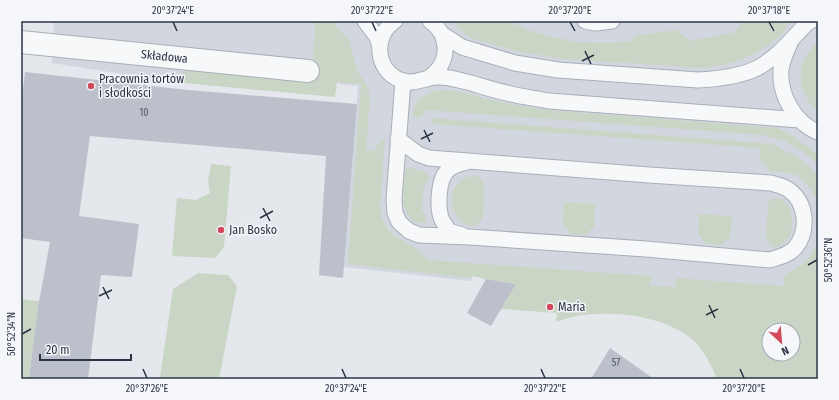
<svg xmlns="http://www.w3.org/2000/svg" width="839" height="400" viewBox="0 0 839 400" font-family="'Fira Sans Condensed',sans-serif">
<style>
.built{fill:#d2d6de}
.green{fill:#c9d6c5;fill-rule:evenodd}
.building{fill:#bbc0ca}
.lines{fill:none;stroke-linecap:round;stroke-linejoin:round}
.service-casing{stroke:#a9aeb7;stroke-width:17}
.minor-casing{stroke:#a9aeb7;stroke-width:24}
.service{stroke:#f7f8fa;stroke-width:15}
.minor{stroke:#f7f8fa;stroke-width:22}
.ticks{fill:none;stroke:#2b3445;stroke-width:1.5}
.poi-dot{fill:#d1495b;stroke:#f4f6f9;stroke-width:1.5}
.labels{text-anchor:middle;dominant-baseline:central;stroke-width:3;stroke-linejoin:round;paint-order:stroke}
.number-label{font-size:10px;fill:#4f5766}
.street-label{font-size:12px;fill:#2b3445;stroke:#f4f6f9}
.poi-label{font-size:12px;fill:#2b3445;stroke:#f4f6f9;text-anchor:start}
.neatline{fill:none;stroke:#2b3445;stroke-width:1.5}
.ticks-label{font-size:10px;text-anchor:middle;fill:#2b3445}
</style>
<rect width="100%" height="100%" fill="#e4e7ec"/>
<!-- built -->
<path class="built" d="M 54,21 L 818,21 L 818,296 L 486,279 L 473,276 L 471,281 L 344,267 L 358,86 L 339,84 L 328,65 L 316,27 L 311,94 L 174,82 L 52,63 Z"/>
<!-- green -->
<path class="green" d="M 314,21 L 332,21 L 348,39 L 351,47 L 357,70 L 368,89 L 370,97 L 366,151 L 374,151 L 376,147 L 385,136 L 380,209 L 382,218 L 388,230 L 394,236 L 416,248 L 428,260 L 651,276 L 651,286 L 675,287 L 676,278 L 784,286 L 784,275 C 799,268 811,259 818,243 L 818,379 L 717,379 C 712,367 705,352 695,342 C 666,315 614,310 576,316 C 569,318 562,320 556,322 L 557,313 L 501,309 L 516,284 L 486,279 L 473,276 L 470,278 L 348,264 L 361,84 L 337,82 L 335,97 L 174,82 L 188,67 L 312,78 L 315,26 ZM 769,330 L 793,330 L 793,354 L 769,354 Z
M 452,21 L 507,21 L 536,33 L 576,42 L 607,43 L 634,41 L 633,36 L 676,30 L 690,41 L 736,32 L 742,21 L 788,21 C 788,29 782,34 776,39 C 755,57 731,65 704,68 L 564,59 L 521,52 L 473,39 L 466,35 Z
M 818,43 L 818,111 C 796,94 794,59 818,43 Z
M 439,90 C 457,89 473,95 490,100 C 508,104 527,107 545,110 L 776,128 L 788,133 L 815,152 L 818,154 L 818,165 C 800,147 788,140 763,135 L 427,110 L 421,117 L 412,118 C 414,99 422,95 439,90 Z
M 431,118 L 773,144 C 786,151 814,165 818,179 C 820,186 818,195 818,202 C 813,191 805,178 793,174 C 786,172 778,172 771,172 L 760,160 L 760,148 L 432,124 Z
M 211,164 L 231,166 L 224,247 L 215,258 L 172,256 L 177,198 L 196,200 L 210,193 L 208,181 Z
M 406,168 C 414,168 424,171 429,176 L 423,189 L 422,203 L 422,210 L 426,215 L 426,220 L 424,223 C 397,222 404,189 405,171 Z
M 476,175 C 484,180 484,187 484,196 C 483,203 485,214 481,220 C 471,239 442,210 455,187 C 459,179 468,176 476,175 Z
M 775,198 C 798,198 799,249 772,247 L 766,239 L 768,205 L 770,200 Z
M 564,202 L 595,204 L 594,227 L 585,235 L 571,234 L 563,224 Z
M 699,214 L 732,216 L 730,238 L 721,245 L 706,244 L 698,234 Z
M 198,273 L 228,275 L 237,286 L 219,379 L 176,379 L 160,377 L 173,289 Z
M 21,299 L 39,301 L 29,379 L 21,379 Z"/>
<!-- building -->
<path class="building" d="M 25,72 L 188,90 L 357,104 L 343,278 L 319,275 L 326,156 L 90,136 L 79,216 L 139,224 L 132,277 L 101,275 L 88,379 L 29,379 L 38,307 L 50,242 L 21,238 L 21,106 Z
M 486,279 L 516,284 L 491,326 L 467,313 Z
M 610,348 L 654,379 L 591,379 Z"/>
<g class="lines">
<!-- service casing -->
<g class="service-casing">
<path id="service" d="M 365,21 L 377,37 L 380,47
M 395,21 C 373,35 375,70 400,80 C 416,86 425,76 439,77 C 459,77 486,89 507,93 C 520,97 535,98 549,101 L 800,120
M 430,21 L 436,26 L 442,34 L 462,47 L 515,63 L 558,70 L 698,80 C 716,79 736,77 753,70 C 774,61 791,40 807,23 L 811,21
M 585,21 L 596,23 L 612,21
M 790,43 C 786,52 782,61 781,70 C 779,95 795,123 818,132
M 427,79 C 444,68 449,52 442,34
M 398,139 L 418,154 L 429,158 L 649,175 L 771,183 C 777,185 784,186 789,190 C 807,203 809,231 795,248 C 789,255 779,257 770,260 L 646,249 L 469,237 L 419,235 L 409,231 L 399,222 L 395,213 L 394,199 L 403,81
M 462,235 L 449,231 C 447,227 444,224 442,220 C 437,209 438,180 447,171 C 452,165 459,164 467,162"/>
</g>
<!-- minor casing -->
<g class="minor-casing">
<g id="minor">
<path id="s1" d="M 21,42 L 308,71"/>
</g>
</g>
<!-- service -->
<use href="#service" class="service"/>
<!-- minor -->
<use href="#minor" class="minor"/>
</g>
<!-- ticks -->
<path class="ticks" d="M 173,22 L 177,31M 372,22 L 376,31M 570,22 L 575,31M 769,22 L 774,31M 585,51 L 591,64M 582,61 L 594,55M 424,130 L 430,142M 421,139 L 433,133M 263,208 L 270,221M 260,218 L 273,211M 808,265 L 817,260M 103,287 L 109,299M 99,296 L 112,290M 709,305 L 715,318M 706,315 L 718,309M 22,334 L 31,329M 143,369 L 147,378M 342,369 L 346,378M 541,369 L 545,378M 740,369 L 744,378"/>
<!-- markers -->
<g class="poi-dot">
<circle cx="91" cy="86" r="4"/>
<circle cx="221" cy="230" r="4"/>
<circle cx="550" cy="307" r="4"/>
</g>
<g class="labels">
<!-- number labels -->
<g class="number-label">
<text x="144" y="113">10</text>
<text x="616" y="363">57</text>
</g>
<!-- street labels -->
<g class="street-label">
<text stroke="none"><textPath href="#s1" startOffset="144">Składowa</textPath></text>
</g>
<!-- poi labels -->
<g class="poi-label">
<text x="99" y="79">Pracownia tortów<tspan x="99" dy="14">i słodkości</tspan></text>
<text x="229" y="230">Jan Bosko</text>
<text x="558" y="307">Maria</text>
</g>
</g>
<!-- border -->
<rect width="839" height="400" fill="none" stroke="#f4f6f9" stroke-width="44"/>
<!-- north arrow -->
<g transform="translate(781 342) rotate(154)"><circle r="19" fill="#f4f6f9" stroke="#a4a8b1"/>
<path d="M0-3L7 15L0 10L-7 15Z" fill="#d1495b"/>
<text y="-6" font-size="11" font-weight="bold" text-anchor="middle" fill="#2b3445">N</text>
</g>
<!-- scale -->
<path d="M40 354v6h91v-6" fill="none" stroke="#2b3445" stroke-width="2"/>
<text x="46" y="354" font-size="12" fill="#2b3445" stroke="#f4f6f9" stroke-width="3" paint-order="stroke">20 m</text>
<rect x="22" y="22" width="795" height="356" class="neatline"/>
<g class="ticks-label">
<text x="173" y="14">20°37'24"E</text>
<text x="372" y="14">20°37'22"E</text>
<text x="570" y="14">20°37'20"E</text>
<text x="769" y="14">20°37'18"E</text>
<text transform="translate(828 260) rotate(-90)" y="4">50°52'36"N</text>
<text transform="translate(11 334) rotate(-90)" y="4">50°52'34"N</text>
<text x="147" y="392">20°37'26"E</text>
<text x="346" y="392">20°37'24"E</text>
<text x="545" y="392">20°37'22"E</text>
<text x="744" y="392">20°37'20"E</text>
</g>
</svg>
